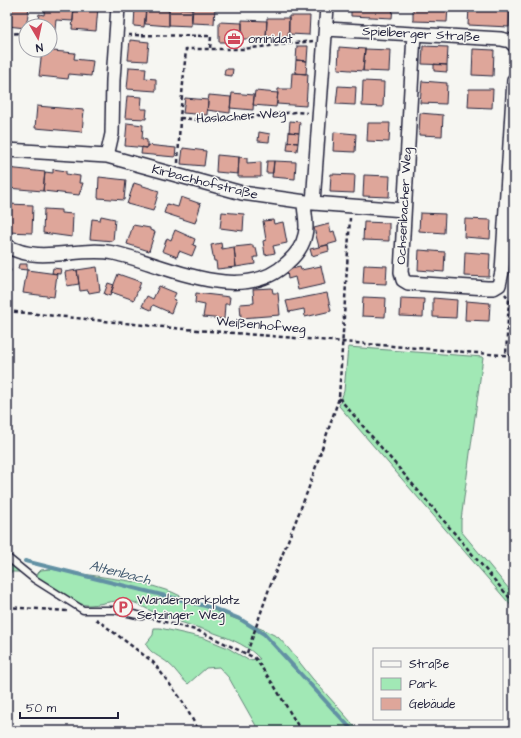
<svg xmlns="http://www.w3.org/2000/svg" width="521" height="738" font-family="'Architects Daughter',sans-serif">
  <style>
    .green { fill: #a1e8b5; stroke: #628578 }
    .lines { fill: none; stroke-linecap: round; stroke-linejoin: round }
    .stream { stroke: #6291a4; stroke-width: 4 }
    .building { fill: #dea69a; stroke: #22223b }
    .service-casing { stroke: #22223b; stroke-width: 9 }
    .minor-casing { stroke: #22223b; stroke-width: 16 }
    .path { stroke: #22223b; stroke-width: 2.5; stroke-dasharray: 4 3; stroke-linecap: butt }
    .service { stroke: #f6f6f2; stroke-width: 6 }
    .minor { stroke: #f6f6f2; stroke-width: 13 }
    .labels { text-anchor: middle; dominant-baseline: central; stroke-width: 3; stroke-linejoin: round; paint-order: stroke }
    .street-label { font-size: 13px; fill: #22223b; stroke: #f6f6f2 }
    .poi-label { font-size: 13px; fill: #22223b; stroke: #f6f6f2; text-anchor: start }
    .water-label { font-size: 14px; font-style: italic; fill: #425a70; stroke: #f6f6f2 }
  </style>
  <rect width="100%" height="100%" fill="#f6f6f2"/>
  <filter id="ink" filterUnits="userSpaceOnUse"><feTurbulence type="fractalNoise" baseFrequency=".025" numOctaves="2"/><feDisplacementMap in="SourceGraphic" scale="8" xChannelSelector="R" yChannelSelector="G"/><feConvolveMatrix kernelMatrix="1 2 1 2 8 2 1 2 1" color-interpolation-filters="sRGB"/></filter>
  <g filter="url(#ink)">
    <path class="green" d="M348,347L483,357L461,520V531L514,595V609L339,406L344,391Z
      M7,556L13,557L31,572H7Z
      M50,569L143,583L172,592L195,603L264,630L278,637L289,649L312,678L359,731H259L229,678L219,667L206,668L188,684C180,678 176,669 168,663C161,657 149,653 146,644L153,635L154,628H160L204,638L228,648L248,660L260,659C241,636 190,627 163,616C153,613 143,606 133,602C118,598 105,604 90,605C74,606 48,589 37,577L38,573L41,570Z"/>
    <g class="lines">
      <path class="stream" d="M25,561L186,601L213,608L240,619L264,634L353,731"/>
    </g>
    <path class="building" d="M7,7H29L26,28L7,26Z
      M45,7H74L73,21L56,20L54,38L50,37V26H37L39,14L44,15Z
      M74,7H98L96,31L72,29Z
      M135,7H146L144,27L134,26Z
      M193,7H215L214,24L192,23Z
      M351,7H393L392,18L351,16Z
      M413,7H448L447,22L413,21Z
      M469,7H510L509,27L468,25Z
      M169,8L192,9L191,26L169,25Z
      M146,9L169,10V26L145,24Z
      M289,16H310L309,35L289,34Z
      M267,18H289L288,37H266Z
      M242,20L267,21L266,39H242Z
      M219,22L242,23V42H219Z
      M130,40L149,42L147,61L128,60Z
      M297,46H308L307,61L296,60Z
      M423,46L448,47L447,65L422,64Z
      M339,47L365,49L363,71L338,69Z
      M365,49L390,50L389,72L363,71Z
      M473,49L494,50L493,76L472,75Z
      M42,50L75,53L74,59L93,61L91,76L69,74L68,79L39,76Z
      M296,60L307,61L306,74L295,73Z
      M434,64L447,65V72L434,71Z
      M129,67L146,68L145,78L156,79V91L127,89Z
      M225,69H233L232,76L224,75Z
      M292,73L308,74L306,106L277,104L278,89H291Z
      M363,81L384,82L383,107L362,106Z
      M422,81L447,83L446,104L420,103Z
      M338,86L356,87L355,105L336,104Z
      M469,89H493L492,108L468,107Z
      M255,91L278,93L276,107L253,105Z
      M232,93L254,95L253,110L230,108Z
      M209,95L231,97L230,113L207,110Z
      M127,96L142,97L141,109H147L146,119L125,118Z
      M185,98L208,100L207,115L183,113Z
      M37,106L84,110L82,132L35,128Z
      M420,113L443,115L442,136L419,135Z
      M290,121L300,122L299,133L289,132Z
      M127,123L143,125L142,139L147,140V148L125,146Z
      M368,123H390L389,142L367,141Z
      M259,132L270,134L269,142L258,141Z
      M289,132L299,133L298,143L288,142Z
      M334,132L356,134L355,152L333,151Z
      M288,142L298,143L297,151L287,150Z
      M147,145L176,148L175,157L141,154L142,147L147,148Z
      M183,148L206,151L204,166L181,164Z
      M217,155L239,157L238,174L216,172Z
      M239,157L247,158V163L261,162V177H238Z
      M267,161H274L273,173H266Z
      M274,161L296,162L295,179L272,177Z
      M7,168L45,172L43,191L7,188Z
      M53,169L66,171V174L80,176L79,183H83L79,195L43,191L45,172L53,173Z
      M331,174L355,175L354,193L330,192Z
      M364,175L390,176L389,197L363,196Z
      M99,177L126,180L124,200L98,198Z
      M134,183L159,191L153,211L127,204Z
      M181,197L201,204L195,223L164,213L167,204L178,207Z
      M8,204L33,205L32,233L7,232Z
      M44,209L61,210V213L73,214L72,237L43,233Z
      M222,212L244,214L243,231L220,228Z
      M420,213L445,214L444,233L419,231Z
      M101,216L115,219L113,241L90,239L92,219L100,220Z
      M465,219L491,220L490,239L464,237Z
      M273,220L274,224L283,222L287,243L273,246L275,253L265,255L263,241L266,240L263,221Z
      M364,222L389,223V241L363,240Z
      M329,224L331,232L334,231L337,242L319,247L314,228Z
      M133,225L150,228V230L155,232L149,251L127,244Z
      M175,230L195,239L193,245L196,246L192,256L179,251L177,257L162,251L167,238L171,240Z
      M221,243L222,249L234,247L236,267L217,269L216,261H214L211,245Z
      M253,245V248H256L258,257H254L255,264L236,267L234,247Z
      M328,245L329,251L312,256L310,249Z
      M419,250L445,252L444,272L418,270Z
      M465,252L490,254L489,277L464,276Z
      M19,264H27V270L18,269Z
      M364,265L387,266L386,284L363,283Z
      M321,266L325,284L298,290L295,277L288,279L287,270L300,267L301,270Z
      M97,267L100,291L89,293L88,290L80,291L77,270Z
      M7,268L11,270L7,277Z
      M53,268L61,269L60,274L52,273Z
      M27,270L57,274L54,297L23,293Z
      M77,270L79,284L67,286L65,272Z
      M118,274L141,282L134,300L111,292Z
      M108,283L114,285L110,296L104,294Z
      M159,286L176,293L173,299L176,300L171,313L153,305L151,310L142,306L147,296L153,299Z
      M272,288L273,293H278L280,315L241,318L240,304L254,303L253,289Z
      M196,293L230,297L229,304H225L224,319L203,317L205,305L195,303Z
      M327,293L331,311L305,317L304,309L289,312L286,301Z
      M363,297L386,298L385,317L362,316Z
      M401,298L424,299L423,317L400,316Z
      M433,298L457,300L456,318L433,317Z
      M466,301L490,303L489,321L465,320Z"/>
    <g class="lines">
      <g class="service-casing">
        <path id="service" d="M7,557L34,579L83,610H115L142,616"/>
      </g>
      <g class="minor-casing">
        <path id="minor" d="M326,29L501,39L510,41L514,45
          M414,34L401,272L403,280L408,283L487,288H494L499,285L502,272L514,80
          M7,150L107,156L242,193L313,203L404,210
          M107,156L112,134L113,80L118,7
          M313,203L327,7
          M7,246C40,265 78,246 114,253C165,264 241,307 287,263C296,255 303,246 305,235C308,225 304,213 304,202"/>
      </g>
      <path class="path" d="M7,34L21,33
        M128,35L211,36L210,49
        M180,118L217,121L296,112L307,113
        M178,163L180,118L186,49H243L313,41
        M505,294L509,299L506,355
        M7,311L173,328L514,356
        M339,398L514,603
        M7,607L68,611
        M150,618L199,631L255,658L275,687L301,731
        M96,619L153,662L181,699L199,731
        M247,653L270,586L308,490L339,398L350,218"/>
      <use href="#service" class="service"/>
      <use href="#minor" class="minor"/>
    </g>
  </g>
  <defs>
    <g id="office-ring" transform="scale(1)"><circle r="9.5" fill="#f6f6f2" stroke="#d1495b" stroke-width="1.5"/><path d="M-6-3h4V-5.5h4V-3h4V5H-6ZM-1-4.5V-3h2v-1.5ZM-6 0V1H6V0Z" fill="#d1495b"/></g>
    <g id="parking-ring" transform="scale(1)"><circle r="9.5" fill="#f6f6f2" stroke="#d1495b" stroke-width="1.5"/><path d="M-3.5-5.5H1a3.5 3.5 0 0 1 0 7H-1V5.5H-3.5ZM-1-3.4V-.6H.8a1.4 1.4 0 0 0 0-2.8Z" fill="#d1495b"/></g>
  </defs>
  <g fill-rule="evenodd">
    <use href="#office-ring" x="234" y="39"/>
    <use href="#parking-ring" x="123" y="607"/>
  </g>
  <g class="labels">
    <g class="street-label">
      <text transform="translate(421 34) rotate(3)">Spielberger Straße</text>
      <text transform="translate(241 116) rotate(-4)">Haslacher Weg</text>
      <text transform="translate(205 182) rotate(14)">Kirbachhofstraße</text>
      <text transform="translate(404 206) rotate(-87)">Ochsenbacher Weg</text>
      <text transform="translate(261 325) rotate(5)">Weißenhofweg</text>
    </g>
    <g class="poi-label">
      <text x="248" y="39">omnidat</text>
      <text x="137" y="600">Wanderparkplatz<tspan x="137" dy="15">Setzinger Weg</tspan></text>
    </g>
    <g class="water-label">
      <text transform="translate(120 573) rotate(14)">Altenbach</text>
    </g>
  </g>
  <rect width="521" height="738" fill="none" stroke="#f6f6f2" stroke-width="24"/>
  <rect x="12" y="12" width="497" height="714" fill="none" stroke="#22223b" stroke-width="1.5" filter="url(#ink)"/>
  <rect x="373" y="648" width="130" height="72" fill="#f6f6f2" stroke="#a1a1a9"/>
  <rect x="381" y="661" width="20" height="6" fill="#f6f6f2" stroke="#a1a1a9"/>
  <text x="409" y="668" font-size="12" fill="#22223b">Straße</text>
  <rect x="381" y="678" width="20" height="12" fill="#a1e8b5" stroke="#a1a1a9"/>
  <text x="409" y="688" font-size="12" fill="#22223b">Park</text>
  <rect x="381" y="698" width="20" height="12" fill="#dea69a" stroke="#a1a1a9"/>
  <text x="409" y="708" font-size="12" fill="#22223b">Gebäude</text>
  <g transform="translate(38 38) rotate(171)"><circle r="19" fill="#f6f6f2" stroke="#a1a1a9"/>
  <path d="M0-3L7 15L0 10L-7 15Z" fill="#d1495b"/>
  <text y="-6" font-size="11" font-weight="bold" text-anchor="middle" fill="#22223b">N</text>
  </g>
  <path d="M20 712v6h98v-6" fill="none" stroke="#22223b" stroke-width="2"/>
  <text x="26" y="712" font-size="12" fill="#22223b" stroke="#f6f6f2" stroke-width="3" paint-order="stroke">50 m</text>
</svg>
